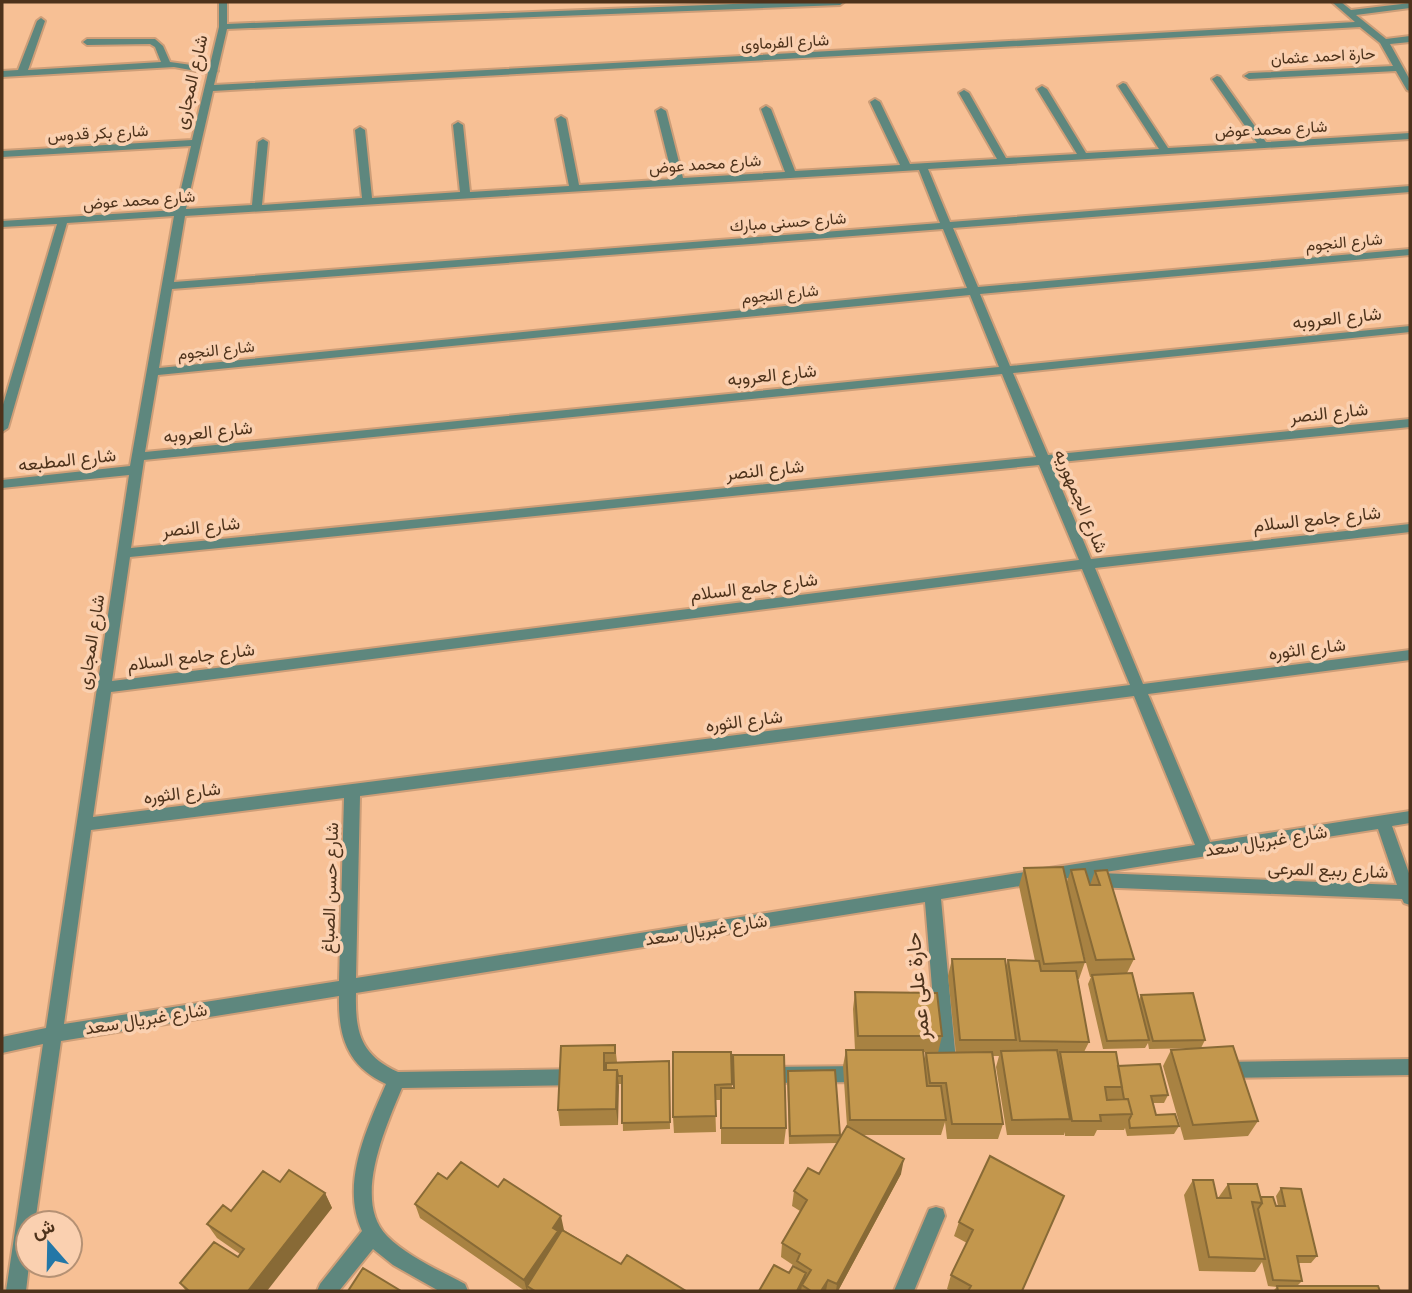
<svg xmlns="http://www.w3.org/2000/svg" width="1412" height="1293" font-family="Figtree,Vazirmatn,sans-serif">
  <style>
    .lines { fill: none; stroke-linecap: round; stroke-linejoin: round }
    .service-casing { stroke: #ce9e78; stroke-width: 4 }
    .minor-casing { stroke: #ce9e78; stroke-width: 4 }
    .service { fill: #5e877e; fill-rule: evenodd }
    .minor { fill: #5e877e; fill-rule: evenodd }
    .wall { fill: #a88242 }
    .shaded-wall { fill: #886a36 }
    .building { fill: #c3974d; stroke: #886a36; stroke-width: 2 }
    .labels { text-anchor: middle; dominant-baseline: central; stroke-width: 7; stroke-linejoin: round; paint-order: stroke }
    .far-street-label { font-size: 16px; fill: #4d321b; stroke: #fad0b0 }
    .street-label { font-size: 18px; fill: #4d321b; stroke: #fad0b0 }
    .near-street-label { font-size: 21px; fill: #4d321b; stroke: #fad0b0 }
  </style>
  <rect width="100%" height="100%" fill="#f7c095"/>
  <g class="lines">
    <g class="service-casing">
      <path id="service" d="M41,18L45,21L28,70L161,62L155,47L150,44L87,45L83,42L87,39H155L163,46L170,62L213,68L218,71L213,74L174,67L2,77V71L18,70L37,21Z"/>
    </g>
    <g class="minor-casing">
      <path id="minor" d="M219,2H227V24L783,2H844L840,5L227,29L214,85L1355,22L1332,2H1341L1351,10L1410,3V8L1356,15L1386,39L1410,36V42L1390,44L1410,80V91L1407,90L1396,71L1249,79L1244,76L1249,73L1393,66L1380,43L1360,27L213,91L186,209L252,205L258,142L263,139L268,142L262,205L362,198L355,130L360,127L365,130L372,198L460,192L453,125L458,122L463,125L470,192L569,186L556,119L561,116L566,119L579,185L673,179L656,111L661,108L666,111L683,178L785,172L761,109L766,106L771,109L795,171L900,165L870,102L875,99L880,102L910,164L997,159L959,93L964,90L969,93L1006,158L1077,154L1037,89L1042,86L1047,89L1086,153L1159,149L1118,86L1123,83L1126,84L1168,148L1257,143L1212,79L1217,76L1220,77L1266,142L1410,133V139L928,169L950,222L1410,186V192L953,228L978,287L1410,249V255L980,294L1010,366L1410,326V332L1013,373L1048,455L1410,419V427L1051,463L1091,559L1410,524V532L1095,568L1143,684L1410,650V660L1148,694L1210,842L1410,811V823L1392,826L1410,876V905L1404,903L1402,899L1093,887L1087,885L1085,880L1087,875L941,899L957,1072L954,1078L948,1080L942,1078L939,1072L925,902L356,993C355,1031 360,1055 398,1072L579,1069L585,1071L588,1077L585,1083L579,1085L402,1088C386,1126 352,1201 387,1236C408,1257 439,1270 465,1284L468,1291H439L393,1265L373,1249L339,1291H317L320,1284L362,1231C340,1184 367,1128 386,1084C347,1066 338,1036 339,996L61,1041L35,1223H28L29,1265L26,1291H6L43,1044L2,1053V1037L46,1028L129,475L2,488V480L130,466L174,216L67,223L8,428L2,432V408L57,224L2,227V221L176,210L191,146L2,157V151L192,140L219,27ZM919,170L940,223L174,282L185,216ZM943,229L967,288L159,368L172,289ZM970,295L999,367L145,452L158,375ZM1002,374L1036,457L131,548L144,460ZM1039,465L1079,560L112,681L130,557ZM1082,569L1130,685L93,817L111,692ZM1134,696L1195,845L356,978L360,796ZM344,798L339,981L64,1024L91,830ZM1378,829L1397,885L1099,873Z
        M1410,1059V1075L1222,1078L1216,1076L1213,1070L1216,1064L1222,1062Z
        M863,1066L869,1068L872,1074L869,1080L863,1082L767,1083L761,1081L758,1075L761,1069L767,1067Z
        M936,1207L943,1209L945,1216L914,1291H894L929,1209Z"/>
    </g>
    <use href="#service" class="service"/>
    <use href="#minor" class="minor"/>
  </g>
  <path class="wall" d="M1024,868L1066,884L1071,870L1090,885L1095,871L1134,959L1127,973L1139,1000L1141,995L1205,1040L1201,1048L1258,1121L1248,1136L1184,1140L1163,1066L1171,1050L1197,1048L1149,1049L1148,1043L1145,1048L1103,1049L1088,984L1091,977H1090L1081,945L1085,962L1079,979H1078L1089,1042L1084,1052L1118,1066L1168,1095L1164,1103H1153L1156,1115L1179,1126L1174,1134L1127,1136L1125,1128L1124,1130H1097L1094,1136H1065V1132L1064,1135H1007L996,1067L999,1056H993L1003,1124L998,1139H947L945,1122L941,1135H863L901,1174L838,1291H759L796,1267L781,1257L782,1243L800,1211L792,1206L794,1191L819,1174L837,1143L789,1144L787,1079L788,1071L840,1135V1138L847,1126L843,1066L846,1050H855L853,1009L855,992L942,1036L938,1053L924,1052V1061L926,1053H956L948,976L952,959L1006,966L1008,960L1035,961L1019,886Z
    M615,1045L617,1062L669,1061L670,1129L623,1131L622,1084H618V1125L560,1126L558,1110L561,1046Z
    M731,1052L732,1088H733V1055L786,1128L784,1144H721V1100H715L716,1132L674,1133L673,1117Z
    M990,1156L1022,1291H951L947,1289L951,1275L967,1243L954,1236L959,1222Z
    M447,1179L564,1230L621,1264L686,1291H525L420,1218L415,1204Z
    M1193,1180L1217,1198H1218L1228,1184L1261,1197L1276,1206H1278L1276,1196L1281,1188L1317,1256L1311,1263H1298L1302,1281L1297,1286L1380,1291H1273L1277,1287L1268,1286L1262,1262L1255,1272L1199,1271L1184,1195Z
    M280,1182L325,1193L332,1208L186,1291L180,1283L238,1257L240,1254L217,1238L207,1224Z"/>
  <path class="shaded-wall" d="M617,1070L619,1086L618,1125L616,1109Z
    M904,1159L901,1174L838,1291H836L837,1284Z
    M325,1193L332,1208L267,1291H248Z
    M561,1216L564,1230L527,1286L528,1291H527L524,1280L553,1228Z
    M806,1273L804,1286L802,1285L801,1291H797Z
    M828,1280L826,1291H821Z"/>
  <path class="building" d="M1063,867L1085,962L1044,964L1024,868Z
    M1085,869L1090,885H1100L1095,871L1107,870L1134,959L1096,960L1071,870Z
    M952,959H1005L1016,1040H960Z
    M1008,960L1039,961L1041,971H1076L1089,1042L1020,1041Z
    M1132,973L1149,1040L1107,1041L1092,975Z
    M855,992L937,993L942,1036H858Z
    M1193,993L1205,1040L1153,1041L1141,995Z
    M615,1045V1053H604V1070H617L616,1109L558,1110L561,1046Z
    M1233,1046L1258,1121L1193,1125L1171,1050Z
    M846,1050H923L927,1086H941L946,1120H850Z
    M1057,1050L1070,1119L1012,1120L1001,1051Z
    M673,1052H731L732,1084L715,1085L716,1116L673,1117Z
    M992,1052L1003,1124H952L946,1083H930L926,1053Z
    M1060,1052H1116L1122,1087H1105L1107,1100L1128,1099L1132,1114L1100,1115L1101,1121H1072Z
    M733,1055H784L786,1128H721V1088H734Z
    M669,1061L670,1122L622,1123V1076H618L617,1070H606V1063Z
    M1160,1064L1168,1095L1151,1096L1156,1115L1175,1114L1179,1126L1130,1128L1129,1120L1132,1114L1128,1099H1124L1118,1066Z
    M835,1070L840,1135L790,1136L788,1071Z
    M847,1126L904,1159L837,1284L828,1280L821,1291H811L802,1285L811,1270L797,1261L800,1254L782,1243L807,1200L794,1191L808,1168L819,1174Z
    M990,1156L1064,1196L1022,1291H968L971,1286L951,1275L973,1230L959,1222Z
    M461,1162L498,1187L504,1179L561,1216L553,1228L558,1231L524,1280L415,1204L438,1173L447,1179Z
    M289,1170L325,1193L248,1291H186L188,1290L180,1283L214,1242L238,1257L244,1249L207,1224L223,1205L231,1211L263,1171L280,1182Z
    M1193,1180H1213L1217,1198H1231L1228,1184H1257L1262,1203L1252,1202L1265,1259L1209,1257Z
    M1281,1188L1301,1189L1317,1256H1297L1302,1281L1273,1280L1258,1209L1262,1203L1261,1197H1273L1276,1206H1285Z
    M562,1230L621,1264L627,1255L686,1291H535L527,1286Z
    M774,1265L789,1273L793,1266L806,1273L797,1291H759Z
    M363,1268L401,1291H348Z
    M1277,1286H1378L1380,1291H1278Z"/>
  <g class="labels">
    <g class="far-street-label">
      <text transform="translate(785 42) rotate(-3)">شارع الفرماوى</text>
      <text transform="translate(1323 56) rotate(-3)">حارة احمد عثمان</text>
      <text transform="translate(1271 129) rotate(-3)">شارع محمد عوض</text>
      <text transform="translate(98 133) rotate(-3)">شارع بكر قدوس</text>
      <text transform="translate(705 164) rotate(-4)">شارع محمد عوض</text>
      <text transform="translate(139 200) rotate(-4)">شارع محمد عوض</text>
      <text transform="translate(788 222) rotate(-4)">شارع حسنى مبارك</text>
      <text transform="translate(1344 242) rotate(-5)">شارع النجوم</text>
      <text transform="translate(780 294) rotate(-6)">شارع النجوم</text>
      <text transform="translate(216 350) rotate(-6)">شارع النجوم</text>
    </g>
    <g class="street-label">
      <text transform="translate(191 82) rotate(-77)">شارع المجارى</text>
      <text transform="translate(1337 318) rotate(-6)">شارع العروبه</text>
      <text transform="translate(772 375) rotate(-6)">شارع العروبه</text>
      <text transform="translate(1329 413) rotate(-6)">شارع النصر</text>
      <text transform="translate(208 432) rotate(-6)">شارع العروبه</text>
      <text transform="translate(67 460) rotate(-6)">شارع المطبعه</text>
      <text transform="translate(765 470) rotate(-6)">شارع النصر</text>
      <text transform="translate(1081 501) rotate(67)">شارع الجمهوريه</text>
      <text transform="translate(1317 519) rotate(-6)">شارع جامع السلام</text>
      <text transform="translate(201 527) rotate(-6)">شارع النصر</text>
      <text transform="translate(754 587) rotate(-7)">شارع جامع السلام</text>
      <text transform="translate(91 642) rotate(-81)">شارع المجارى</text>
      <text transform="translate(1307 649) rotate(-7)">شارع الثوره</text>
      <text transform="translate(191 657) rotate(-7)">شارع جامع السلام</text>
      <text transform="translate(744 721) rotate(-7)">شارع الثوره</text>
      <text transform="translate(182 793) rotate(-7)">شارع الثوره</text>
      <text transform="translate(1266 841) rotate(-9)">شارع غبريال سعد</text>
      <text transform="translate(1328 870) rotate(2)">شارع ربيع المرعى</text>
      <text transform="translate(330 888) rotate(-88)">شارع حسن الصباغ</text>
      <text transform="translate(706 930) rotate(-9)">شارع غبريال سعد</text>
      <text transform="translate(146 1019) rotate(-9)">شارع غبريال سعد</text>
    </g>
    <g class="near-street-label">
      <text transform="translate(917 986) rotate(-95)">حارة على عمر</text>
    </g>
  </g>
  <rect width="1412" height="1293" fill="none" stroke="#4d321b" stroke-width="7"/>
  <g transform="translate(49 1244) rotate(340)"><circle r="33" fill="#fad0b0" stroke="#b59174" stroke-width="2"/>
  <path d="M0-5L12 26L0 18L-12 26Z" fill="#2377a7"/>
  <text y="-10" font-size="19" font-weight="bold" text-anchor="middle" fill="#4d321b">ش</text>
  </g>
</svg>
